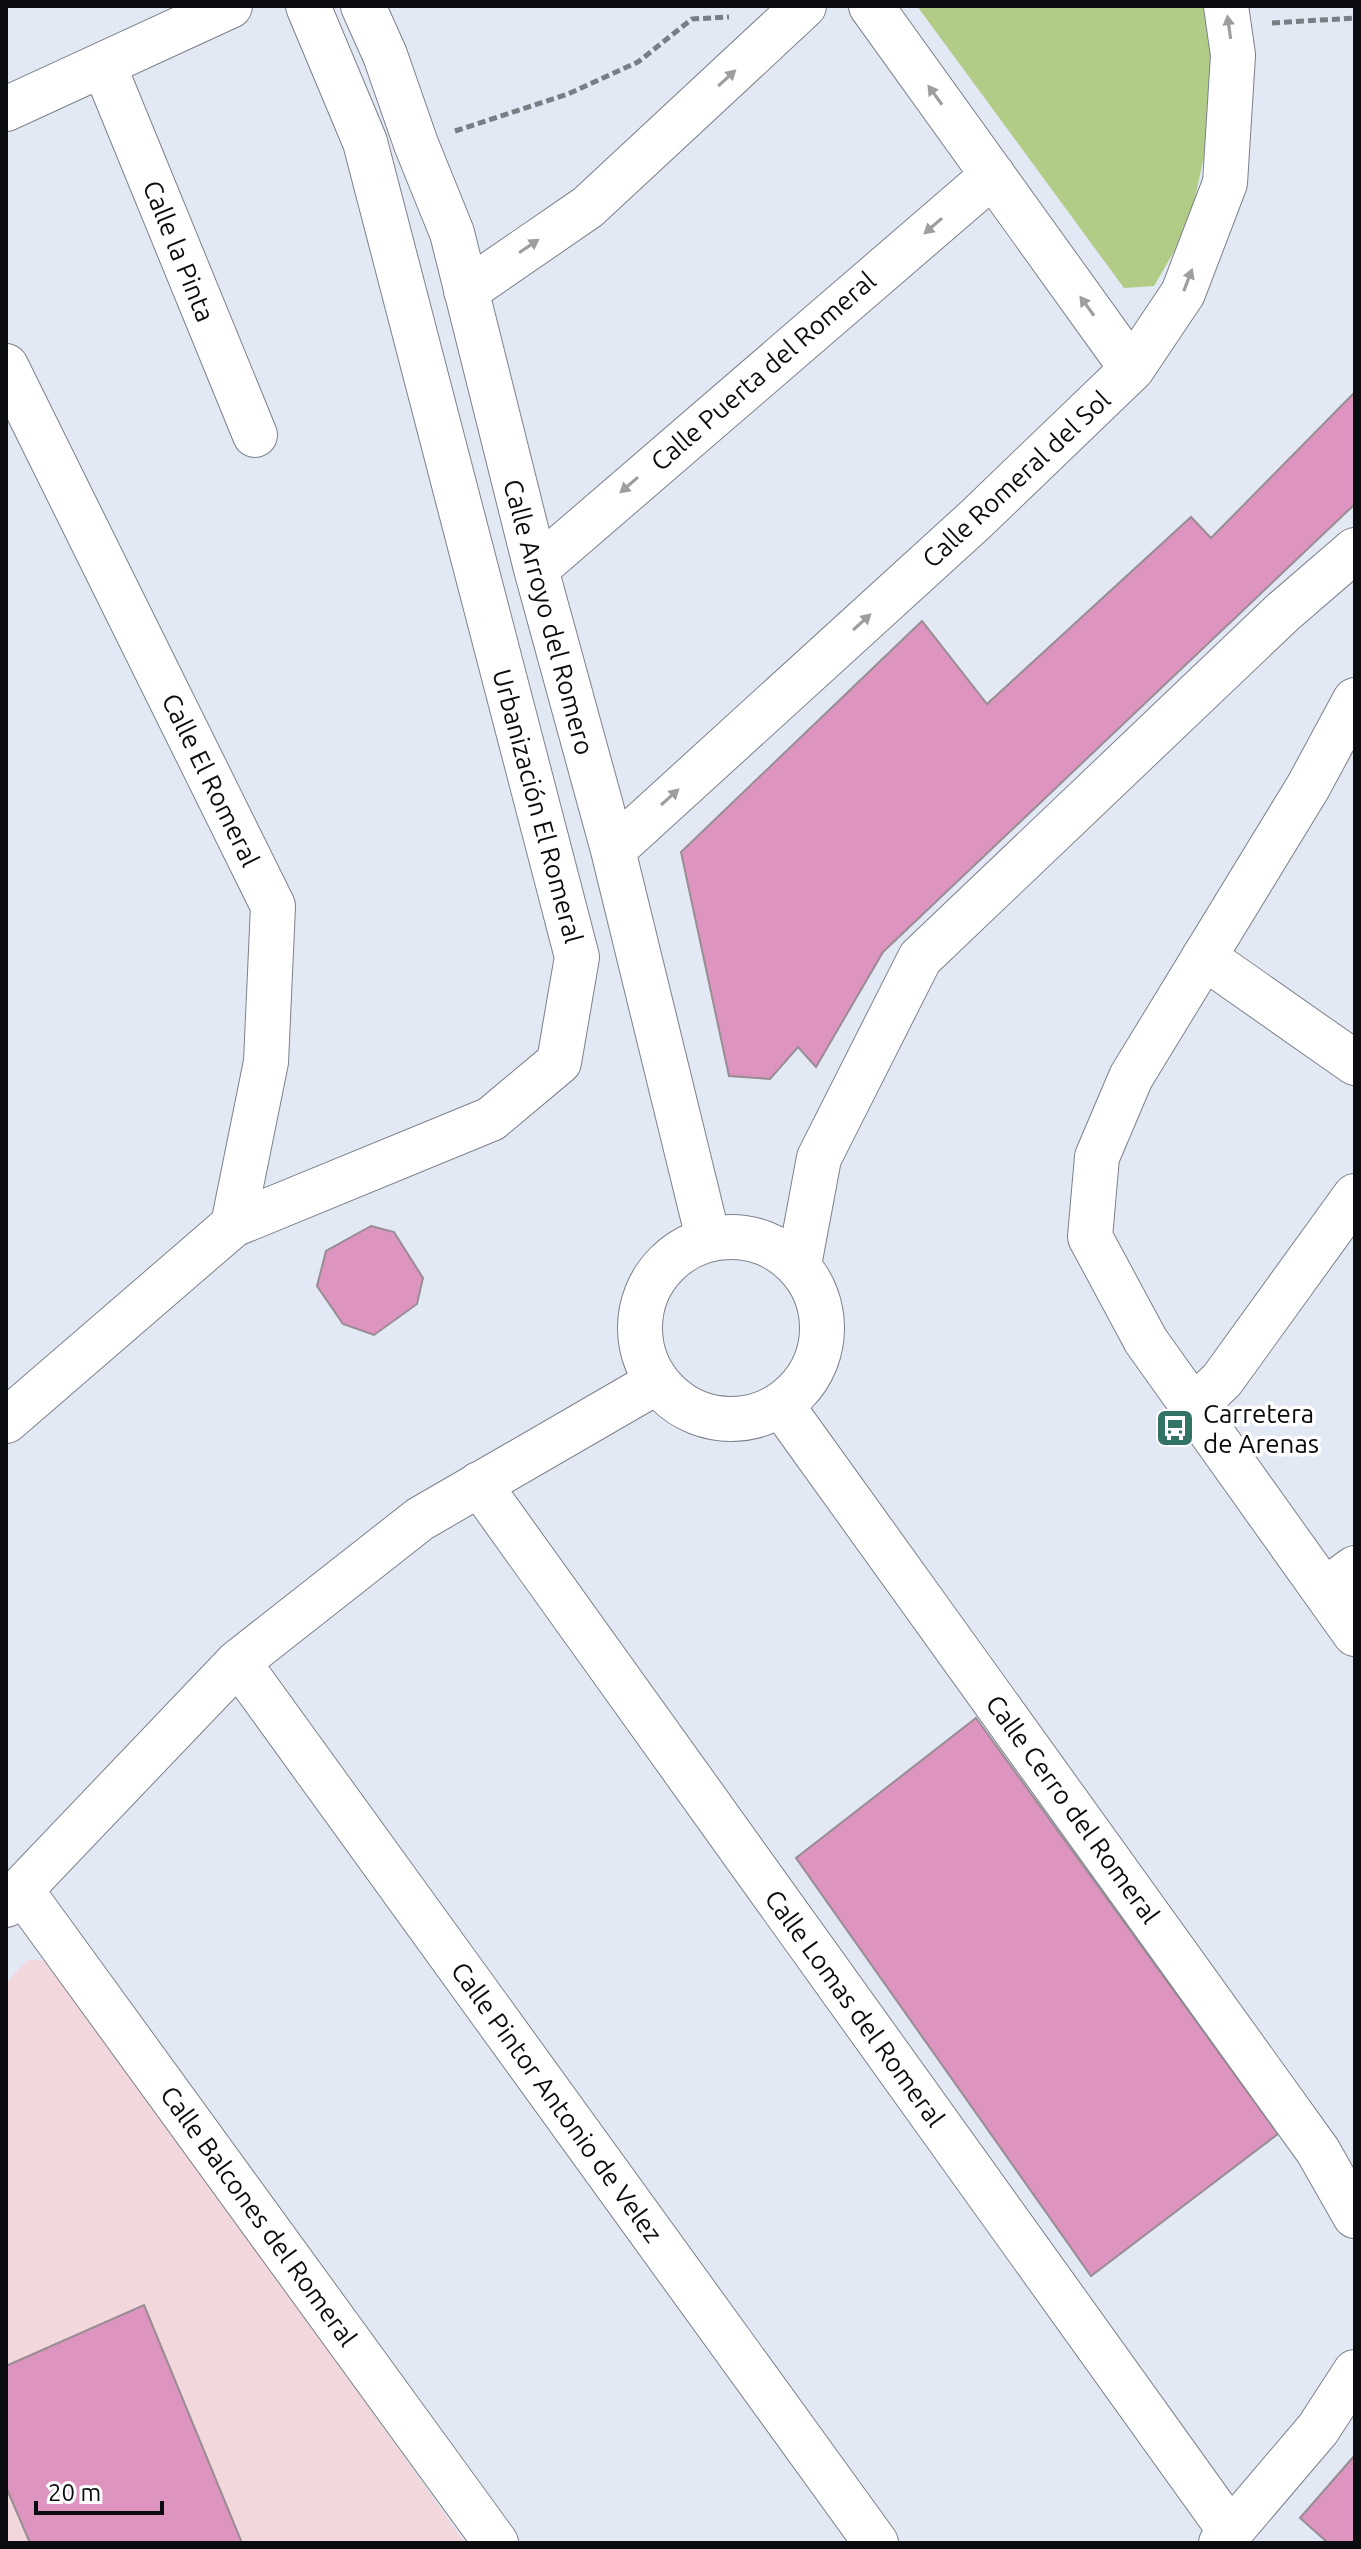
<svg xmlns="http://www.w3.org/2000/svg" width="1361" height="2549" font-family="Ubuntu,sans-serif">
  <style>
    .commercial { fill: #f2d7dc }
    .green { fill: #b0cc86 }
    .building { fill: #dd94bf; stroke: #988d93; stroke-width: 2 }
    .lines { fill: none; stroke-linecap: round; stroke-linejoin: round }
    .street-casing { stroke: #7c818b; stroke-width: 46 }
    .secondary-casing { stroke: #7c818b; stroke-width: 46 }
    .path { stroke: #797d84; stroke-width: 5; stroke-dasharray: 8 4; stroke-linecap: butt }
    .street { stroke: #fff; stroke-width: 44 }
    .secondary { stroke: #fff; stroke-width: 44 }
    .oneway { fill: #9d9e9f }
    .labels { text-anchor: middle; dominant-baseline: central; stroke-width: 7; stroke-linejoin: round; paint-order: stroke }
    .street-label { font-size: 26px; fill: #0a0c10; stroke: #fff }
    .poi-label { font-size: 26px; fill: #0a0c10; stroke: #fff; text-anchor: start }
  </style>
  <rect width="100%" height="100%" fill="#e3e9f4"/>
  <path class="commercial" d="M28,1960L52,1961L465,2543H6V1983Z"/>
  <path class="green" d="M917,6H1205L1211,33L1213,115L1189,226L1154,286L1124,288Z"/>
  <path class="building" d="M1355,392V504L883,952L816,1067L798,1047L770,1079L729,1076L681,852L922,621L987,704L1191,517L1211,538Z
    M371,1226L394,1232L423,1278L417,1304L374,1335L343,1324L317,1286L326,1251Z
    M976,1718L1278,2134L1091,2276L796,1858Z
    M144,2305L242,2543H30L6,2487V2366Z
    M1355,2455V2543H1328L1300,2518Z"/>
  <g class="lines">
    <g class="street-casing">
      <path id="street" d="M363,6L385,55L416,144L452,233L536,569L613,850L708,1238
        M871,6L1132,369
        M104,66L255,435
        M6,109L230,6
        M466,291L588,207L804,6
        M6,366L273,906L266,1062L233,1225
        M536,569L993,175
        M613,850L975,520L1132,369L1183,293L1225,183L1233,55L1226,6
        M1204,957L1355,1063
        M640 1328a91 91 0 1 1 182 0a91 91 0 1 1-182 0Z
        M799,1265L819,1158L920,958L1283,612L1355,550
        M782,1406L1318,2151L1355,2216
        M1195,1406L1222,1380L1355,1196
        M6,1421L233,1225L491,1119L559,1062L577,957L365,142L308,6
        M479,1484L1231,2532
        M1326,1589L1355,1568
        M238,1662L876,2543
        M21,1890L496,2543
        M6,1905L238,1662L420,1519L655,1383
        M1221,2543L1318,2429L1355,2372"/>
    </g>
    <g class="secondary-casing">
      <path id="secondary" d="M1355,700L1308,787L1131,1077L1097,1157L1090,1237L1146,1341L1355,1634"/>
    </g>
    <path class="path" d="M1272,23L1355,18
      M455,131L568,94L638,62L692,19L729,17"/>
    <use href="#street" class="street"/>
    <use href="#secondary" class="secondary"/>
  </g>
  <defs><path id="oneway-solid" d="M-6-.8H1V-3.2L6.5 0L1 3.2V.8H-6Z" transform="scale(2)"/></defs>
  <g class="oneway">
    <use href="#oneway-solid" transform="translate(1229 27) rotate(-98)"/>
    <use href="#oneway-solid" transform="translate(727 78) rotate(-43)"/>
    <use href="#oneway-solid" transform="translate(935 95) rotate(-126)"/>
    <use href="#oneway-solid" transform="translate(933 226) rotate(139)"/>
    <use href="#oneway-solid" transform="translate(529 246) rotate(-34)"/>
    <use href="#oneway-solid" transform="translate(1188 280) rotate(-69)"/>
    <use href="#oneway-solid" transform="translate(1087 306) rotate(-126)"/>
    <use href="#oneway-solid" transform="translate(629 485) rotate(139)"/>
    <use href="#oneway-solid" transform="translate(862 622) rotate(-42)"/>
    <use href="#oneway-solid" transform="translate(670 797) rotate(-42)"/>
  </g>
  <defs>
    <g id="bus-square" transform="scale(2)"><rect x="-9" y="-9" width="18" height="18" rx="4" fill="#317466" stroke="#fff"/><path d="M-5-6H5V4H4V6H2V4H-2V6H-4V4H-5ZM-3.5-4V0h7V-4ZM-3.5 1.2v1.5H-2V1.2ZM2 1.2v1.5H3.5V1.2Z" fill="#fff"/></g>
  </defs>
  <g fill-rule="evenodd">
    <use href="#bus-square" x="1175" y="1428"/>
  </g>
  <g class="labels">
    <g class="street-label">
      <text transform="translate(179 251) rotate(68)">Calle la Pinta</text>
      <text transform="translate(763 371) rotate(-41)">Calle Puerta del Romeral</text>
      <text transform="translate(1016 479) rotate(-43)">Calle Romeral del Sol</text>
      <text transform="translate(549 617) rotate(75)">Calle Arroyo del Romero</text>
      <text transform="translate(211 780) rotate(64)">Calle El Romeral</text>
      <text transform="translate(538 806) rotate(75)">Urbanización El Romeral</text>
      <text transform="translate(1073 1809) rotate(54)">Calle Cerro del Romeral</text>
      <text transform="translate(855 2008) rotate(54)">Calle Lomas del Romeral</text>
      <text transform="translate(557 2102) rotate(54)">Calle Pintor Antonio de Velez</text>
      <text transform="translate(259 2216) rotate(54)">Calle Balcones del Romeral</text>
    </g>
    <g class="poi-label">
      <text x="1203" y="1413">Carretera<tspan x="1203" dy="30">de Arenas</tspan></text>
    </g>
  </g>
  <rect width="1361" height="2549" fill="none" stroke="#0a0c10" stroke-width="16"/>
  <path d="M36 2501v12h126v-12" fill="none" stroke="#0a0c10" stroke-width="4"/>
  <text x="48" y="2501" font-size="24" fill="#0a0c10" stroke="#ffffff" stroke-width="6" paint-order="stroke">20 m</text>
</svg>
